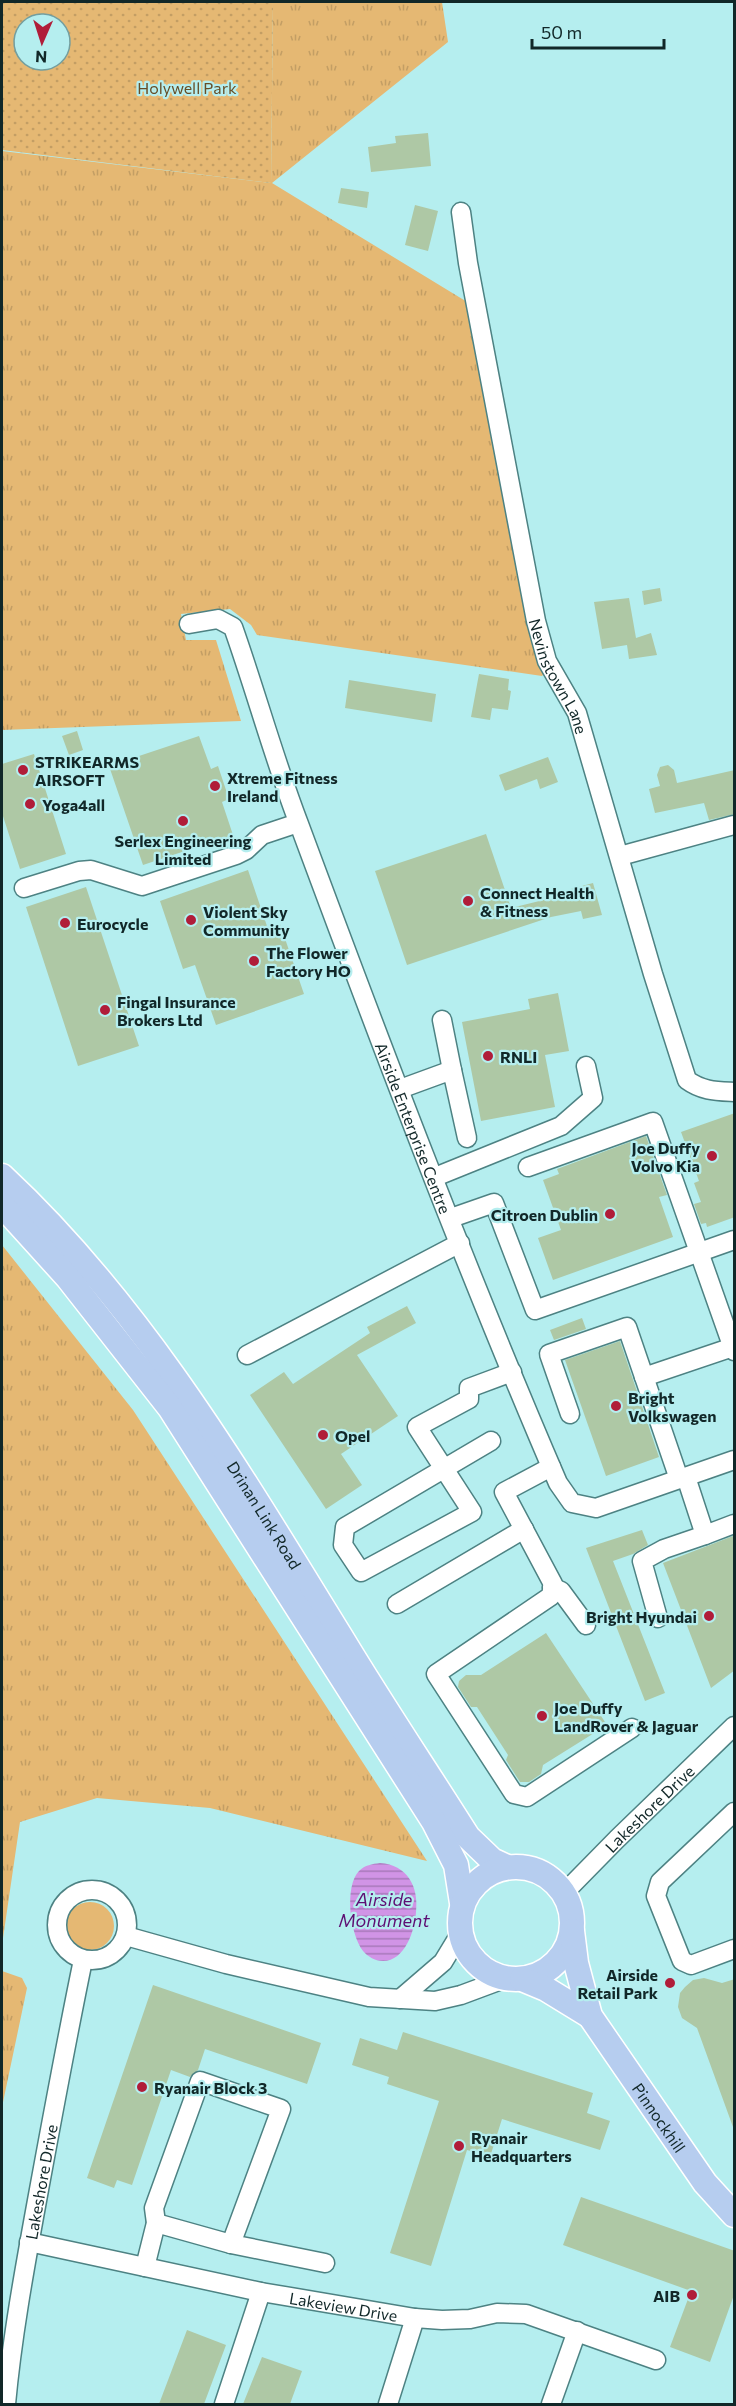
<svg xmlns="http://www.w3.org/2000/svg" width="736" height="2406" font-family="Commissioner,sans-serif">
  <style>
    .grass { fill: url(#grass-tufts) }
    .park { fill: url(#park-dots); fill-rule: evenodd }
    .garden { fill: #e5b873 }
    .water { fill: url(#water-rules) }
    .building { fill: #aec8a5 }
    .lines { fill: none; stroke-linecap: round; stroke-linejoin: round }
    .minor-casing { stroke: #4d8283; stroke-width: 21 }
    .major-casing { stroke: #fff; stroke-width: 27 }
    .minor { stroke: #fff; stroke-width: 18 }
    .major { stroke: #b6cdef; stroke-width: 24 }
    .poi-dot { fill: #b01d39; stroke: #b5eeef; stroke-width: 2 }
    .labels { text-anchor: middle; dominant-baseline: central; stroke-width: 4.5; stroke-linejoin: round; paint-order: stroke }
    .park-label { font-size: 16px; fill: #664e27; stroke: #b5eeef }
    .street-label { font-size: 16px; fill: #112728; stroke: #b5eeef }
    .poi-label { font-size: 16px; font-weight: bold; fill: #112728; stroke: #b5eeef; text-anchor: start }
    .water-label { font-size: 18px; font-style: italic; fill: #5e0f73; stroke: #b5eeef }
  </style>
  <defs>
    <pattern id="grass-tufts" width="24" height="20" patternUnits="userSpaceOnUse" patternTransform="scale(1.5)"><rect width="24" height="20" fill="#e5b873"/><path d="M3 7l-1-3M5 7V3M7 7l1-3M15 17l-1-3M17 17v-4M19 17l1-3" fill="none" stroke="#c39e64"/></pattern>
    <pattern id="park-dots" width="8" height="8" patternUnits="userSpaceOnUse" patternTransform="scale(1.5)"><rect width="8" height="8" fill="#e5b873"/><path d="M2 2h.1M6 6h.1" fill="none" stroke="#c39e64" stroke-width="1.8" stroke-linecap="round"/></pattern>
    <pattern id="water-rules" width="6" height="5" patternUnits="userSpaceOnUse" patternTransform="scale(1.5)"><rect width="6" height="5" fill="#d194e6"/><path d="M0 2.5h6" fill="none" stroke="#a879ba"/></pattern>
  </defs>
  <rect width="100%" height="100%" fill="#b5eeef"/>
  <path class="grass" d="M273,2H442L448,42L272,183L477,308L550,667L542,676L257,635L251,625L230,609L181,614L186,640H216L241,721L2,730V151L271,183Z
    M2,1245L133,1410L427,1861L210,1808L97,1798L20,1822L2,1945Z
    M2,1971L22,1978L27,1988L2,2107Z"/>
  <path class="park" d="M2,2H273L271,183L2,150ZM24,24H60V60H24Z"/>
  <path class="garden" d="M66 1926a24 24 0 1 1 48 0a24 24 0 1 1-48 0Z"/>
  <path class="water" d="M380,1863C407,1865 419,1886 416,1912C415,1930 405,1961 383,1961C375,1961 367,1956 363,1951C350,1934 344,1887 359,1871C365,1865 372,1864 380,1863Z"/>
  <path class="building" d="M428,133L431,166L371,172L368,147L396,143L395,136Z
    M341,188L369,192L367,208L338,203Z
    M415,205L438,211L428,251L405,245Z
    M660,588L662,601L644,605L642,591Z
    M629,598L636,638L651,633L657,655L629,659L627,645L602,649L594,602Z
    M479,674L509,679L508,690L511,691L508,710L492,708L490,720L471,717Z
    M349,680L436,694L432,722L345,708Z
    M77,731L83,750L69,755L62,736Z
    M199,736L211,769L218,766L229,799L222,802L233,835L143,865L109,766Z
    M34,754L66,854L20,869L2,813V764Z
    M548,757L558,782L540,789L537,779L505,791L499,775Z
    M668,765L674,770L677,783L735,770V814L709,820L704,803L655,813L649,789L660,786L657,775L660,767Z
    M486,834L511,908L572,893L571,889L593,883L602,915L583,919L581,911L551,917L407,965L375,871Z
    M248,870L268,929L280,924L304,994L216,1025L195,965L183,969L160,901Z
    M86,887L139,1046L78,1066L26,907Z
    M558,993L569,1051L545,1055L555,1107L481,1121L462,1022L530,1009L528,999Z
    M735,1113V1217L707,1227L706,1223L701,1224L694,1204L701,1202L694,1183L699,1181L681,1132Z
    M646,1136L667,1195L659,1197L673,1237L553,1280L538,1238L561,1230L543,1180L559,1174L557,1169Z
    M407,1306L416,1323L357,1355L398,1416L341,1454L362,1485L326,1509L250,1395L284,1372L293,1384L370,1333L367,1327Z
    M582,1318L586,1329L554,1340L550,1330Z
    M620,1341L659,1457L606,1476L565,1360Z
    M642,1530L648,1545L633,1554L613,1561L665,1693L645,1701L586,1548Z
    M733,1536L735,1670L711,1688L663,1563Z
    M546,1633L607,1725L543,1765L541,1774L529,1782H520L506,1760L508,1755L477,1707H471L458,1687L459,1681L466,1675H481Z
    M704,1978L722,1983L735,1979V2127H733L697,2028L682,2018L678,2007L680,1993L685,1987L693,1980Z
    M153,1985L321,2043L307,2084L205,2049L198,2070L190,2077L171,2070L132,2185L117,2180L114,2188L87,2178Z
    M403,2032L593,2093L587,2113L610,2121L600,2150L502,2119L490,2157L467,2150L431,2266L390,2253L439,2101L387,2084L389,2077L352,2065L360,2038L397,2050Z
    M581,2197L735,2251V2292L710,2362L670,2347L691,2291L563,2245Z
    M187,2330L226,2345L204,2404H159Z
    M262,2357L302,2371L290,2404H243Z"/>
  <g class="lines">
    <g class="minor-casing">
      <g id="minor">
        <path id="s1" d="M461,212L468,263L536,621L547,661L577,713L653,974L687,1080C702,1091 716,1091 734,1092"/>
        <path id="s2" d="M189,624L218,619L233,627C256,692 274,759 299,824C381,1045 465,1267 558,1483L572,1503L596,1508L734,1460"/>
        <path d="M620,856L734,825"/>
        <path d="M24,888L79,871L91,870L142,886L236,855L246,850L262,835L298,823"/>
        <path d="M442,1020L452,1070"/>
        <path d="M400,1089L452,1070L467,1138"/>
        <path d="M528,1167L653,1122L734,1351"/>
        <path d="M435,1177L561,1126L593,1098L586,1066"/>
        <path d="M451,1218L494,1203L535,1310L734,1240"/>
        <path d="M247,1355L460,1243"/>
        <path d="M644,1377L733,1347"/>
        <path d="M570,1414L549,1354L627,1327L679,1479"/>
        <path d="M491,1441L345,1527L343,1545L361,1572L472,1512L417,1427L469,1399V1388L512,1372"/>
        <path d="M551,1467L504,1492L553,1584L551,1596L436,1674L514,1794L527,1797L632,1728"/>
        <path d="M686,1477L705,1535L734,1524"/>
        <path d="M552,1587L561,1591L586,1625"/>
        <path d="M397,1604L524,1529"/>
        <path d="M658,1618L642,1561L664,1549L705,1535"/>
        <path d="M734,1812L660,1882L656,1896L682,1961L691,1965L734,1949"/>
        <circle cx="92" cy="1925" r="35"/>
        <path id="s3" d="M564,1893L617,1839L734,1726"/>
        <path d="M126,1936L226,1964L369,1997L435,2001L461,1995L504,1979"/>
        <path d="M400,1999L443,1962L460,1934"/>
        <path d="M156,2223L231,2244L325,2263"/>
        <path id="s4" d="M29,2242L261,2292L415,2318L442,2320L470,2319L497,2313L526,2314L656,2360"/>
        <path d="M145,2267L156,2223L154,2208L200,2081L281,2109L231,2244"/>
        <path id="s5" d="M6,2404C12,2338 24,2272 36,2206C51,2124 66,2042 83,1960"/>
        <path d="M224,2404L261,2292"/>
        <path d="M388,2404L415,2318"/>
        <path d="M551,2404L577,2331"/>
      </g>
    </g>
    <g class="major-casing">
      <g id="major">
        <path id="s6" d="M2,1176C144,1308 243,1479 344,1642C384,1708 427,1772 468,1837L492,1860L507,1867"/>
        <path d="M2,1205L68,1278L170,1408L434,1822L456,1865L462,1903"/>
        <circle cx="516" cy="1923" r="56"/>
        <path id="s7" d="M572,1931L576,1963L590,2016L705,2183L734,2215"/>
        <path d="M522,1979L546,1989L590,2016"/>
      </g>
    </g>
    <use href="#minor" class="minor"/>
    <use href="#major" class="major"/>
  </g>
  <g class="poi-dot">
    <circle cx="23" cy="770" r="6"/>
    <circle cx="215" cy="786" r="6"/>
    <circle cx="30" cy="804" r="6"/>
    <circle cx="183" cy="821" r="6"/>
    <circle cx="468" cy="901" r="6"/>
    <circle cx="191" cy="920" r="6"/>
    <circle cx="65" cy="923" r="6"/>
    <circle cx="254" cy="961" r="6"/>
    <circle cx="105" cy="1010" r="6"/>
    <circle cx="488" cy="1056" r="6"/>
    <circle cx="712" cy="1156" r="6"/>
    <circle cx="610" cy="1214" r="6"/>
    <circle cx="616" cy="1406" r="6"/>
    <circle cx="323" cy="1435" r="6"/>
    <circle cx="709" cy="1616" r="6"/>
    <circle cx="542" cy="1716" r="6"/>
    <circle cx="670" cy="1983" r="6"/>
    <circle cx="142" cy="2087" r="6"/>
    <circle cx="459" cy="2146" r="6"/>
    <circle cx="692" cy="2295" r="6"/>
  </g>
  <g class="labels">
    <g class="park-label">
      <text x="187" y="87">Holywell Park</text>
    </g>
    <g class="street-label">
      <text stroke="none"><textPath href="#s1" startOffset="476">Nevinstown Lane</textPath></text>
      <text stroke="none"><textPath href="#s2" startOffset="579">Airside Enterprise Centre</textPath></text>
      <text stroke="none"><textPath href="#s6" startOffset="430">Drinan Link Road</textPath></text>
      <text stroke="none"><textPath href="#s3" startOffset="120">Lakeshore Drive</textPath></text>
      <text stroke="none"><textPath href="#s7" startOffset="210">Pinnockhill</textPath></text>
      <text stroke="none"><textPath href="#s5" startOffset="225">Lakeshore Drive</textPath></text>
      <text stroke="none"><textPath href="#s4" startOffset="321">Lakeview Drive</textPath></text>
    </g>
    <g class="poi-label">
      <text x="35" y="761">STRIKEARMS<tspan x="35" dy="18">AIRSOFT</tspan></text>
      <text x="227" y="777">Xtreme Fitness<tspan x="227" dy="18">Ireland</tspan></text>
      <text x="42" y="804">Yoga4all</text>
      <text x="183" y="840" text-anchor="middle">Serlex Engineering<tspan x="183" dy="18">Limited</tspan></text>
      <text x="480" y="892">Connect Health<tspan x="480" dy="18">&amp; Fitness</tspan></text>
      <text x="203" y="911">Violent Sky<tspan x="203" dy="18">Community</tspan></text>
      <text x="77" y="923">Eurocycle</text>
      <text x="266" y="952">The Flower<tspan x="266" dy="18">Factory HO</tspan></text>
      <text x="117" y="1001">Fingal Insurance<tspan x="117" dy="18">Brokers Ltd</tspan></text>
      <text x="500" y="1056">RNLI</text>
      <text x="700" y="1147" text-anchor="end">Joe Duffy<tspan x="700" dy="18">Volvo Kia</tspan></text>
      <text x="598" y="1214" text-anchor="end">Citroen Dublin</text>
      <text x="628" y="1397">Bright<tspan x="628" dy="18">Volkswagen</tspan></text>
      <text x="335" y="1435">Opel</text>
      <text x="697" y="1616" text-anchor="end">Bright Hyundai</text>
      <text x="554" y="1707">Joe Duffy<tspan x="554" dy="18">LandRover &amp; Jaguar</tspan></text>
      <text x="658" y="1974" text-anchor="end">Airside<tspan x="658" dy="18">Retail Park</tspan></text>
      <text x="154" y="2087">Ryanair Block 3</text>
      <text x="471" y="2137">Ryanair<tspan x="471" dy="18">Headquarters</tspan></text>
      <text x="680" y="2295" text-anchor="end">AIB</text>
    </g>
    <g class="water-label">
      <text x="384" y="1899">Airside<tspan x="384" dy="21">Monument</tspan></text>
    </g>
  </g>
  <rect width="736" height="2406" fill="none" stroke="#112728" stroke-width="6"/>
  <g transform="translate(42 42) rotate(183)"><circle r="28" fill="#b5eeef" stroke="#739e9f" stroke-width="1.5"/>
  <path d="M0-4.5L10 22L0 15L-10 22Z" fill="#b01d39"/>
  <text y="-9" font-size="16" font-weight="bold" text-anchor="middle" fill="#112728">N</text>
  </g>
  <path d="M532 39v9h132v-9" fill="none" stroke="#112728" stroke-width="3"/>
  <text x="541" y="39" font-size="18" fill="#112728" stroke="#b5eeef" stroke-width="4.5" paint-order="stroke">50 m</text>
</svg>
